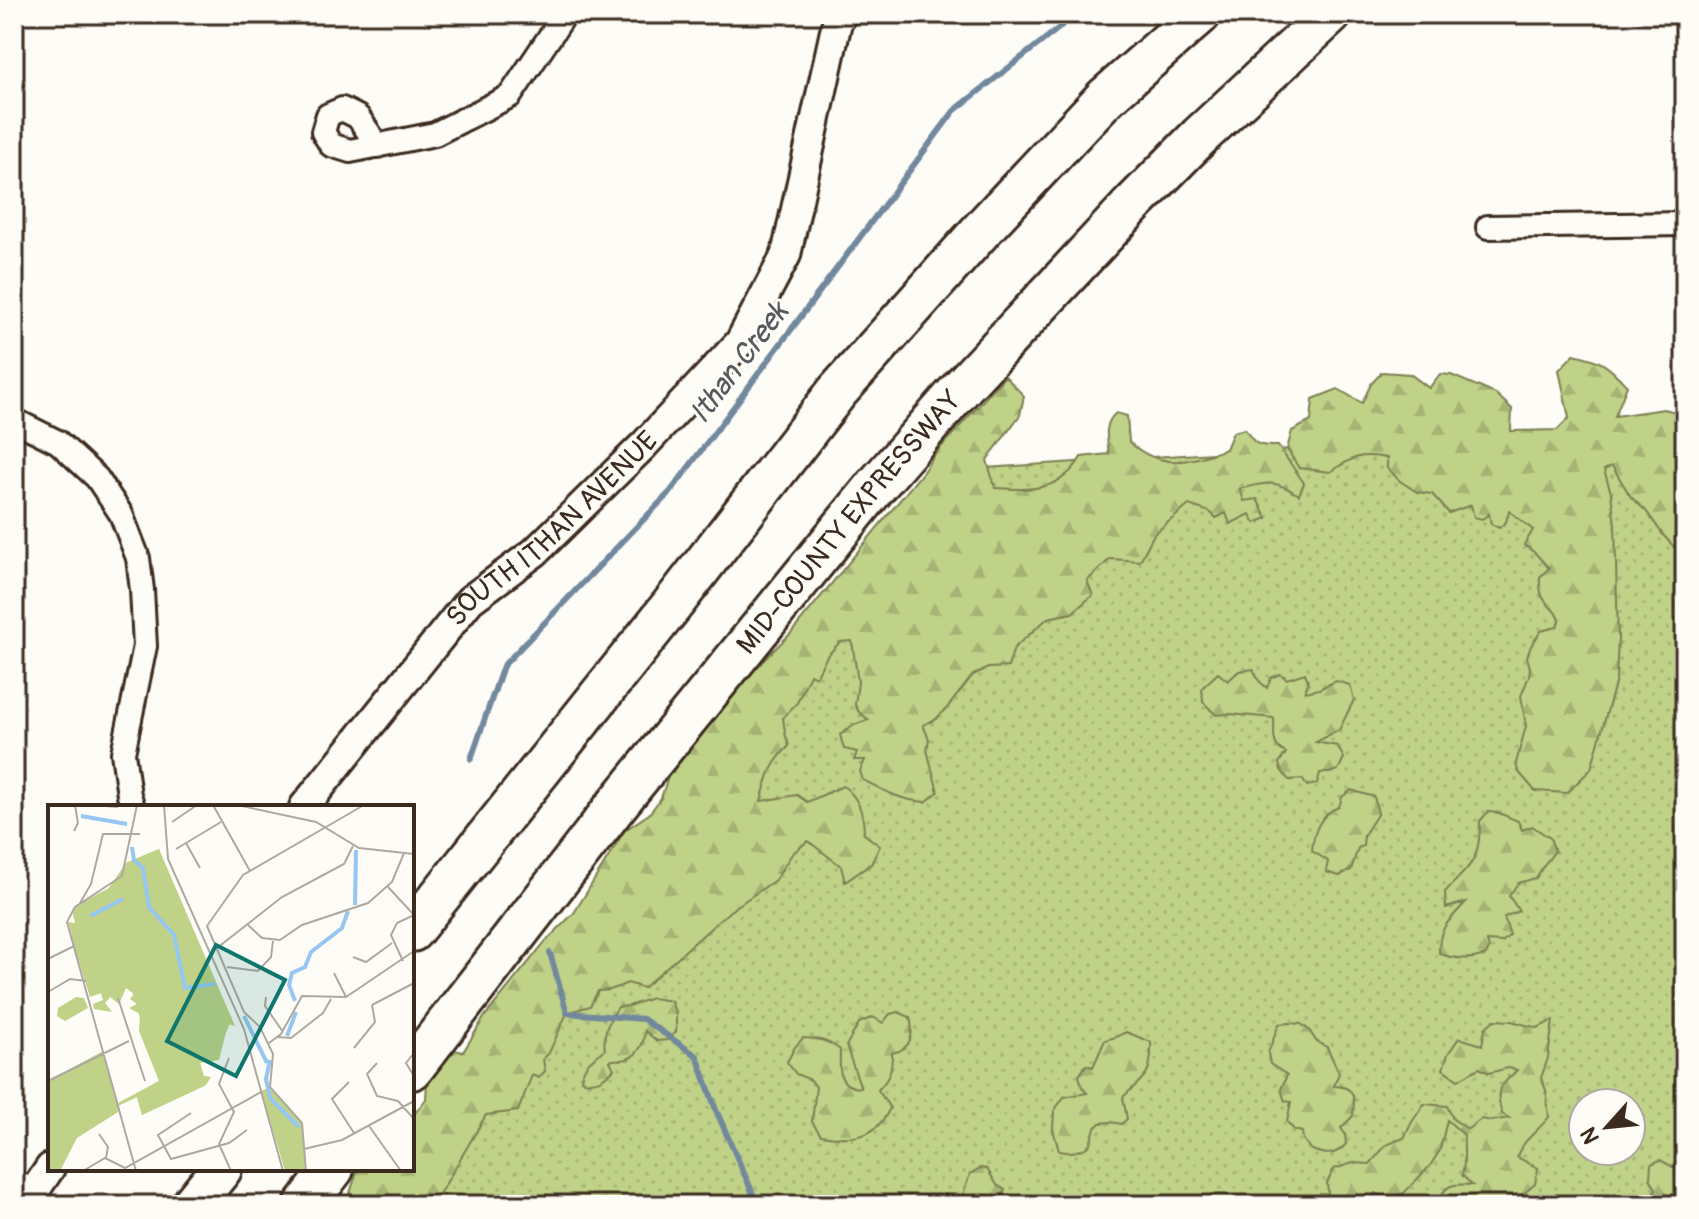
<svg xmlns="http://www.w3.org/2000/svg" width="1699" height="1219" font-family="Pangolin,sans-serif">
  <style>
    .grass { fill: url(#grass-dots); stroke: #7d7e52; stroke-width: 2; fill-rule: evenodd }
    .forest { fill: url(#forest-firs); stroke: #7d7e52; stroke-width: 2 }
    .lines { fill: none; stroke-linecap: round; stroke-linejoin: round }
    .stream { stroke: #72889d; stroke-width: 6 }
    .minor-casing { stroke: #3b2a1e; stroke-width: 28 }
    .tertiary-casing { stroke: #3b2a1e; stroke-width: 34 }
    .motorway-casing { stroke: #3b2a1e; stroke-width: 46 }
    .minor { stroke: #fdfcf7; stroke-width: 22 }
    .tertiary { stroke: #fdfcf7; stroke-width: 28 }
    .motorway { stroke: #fdfcf7; stroke-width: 40 }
    .labels { text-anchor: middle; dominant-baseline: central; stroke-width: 6; stroke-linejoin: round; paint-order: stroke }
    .street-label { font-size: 28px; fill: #3b2a1e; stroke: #fdfcf7 }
    .water-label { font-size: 30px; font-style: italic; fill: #56595e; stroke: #fdfcf7 }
    .inset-river { fill: none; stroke: #96c7f2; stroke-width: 4 }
    .inset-road { fill: none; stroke: #afa8a0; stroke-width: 2 }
    .view { fill: #0f766e; fill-opacity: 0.15; stroke: #0f766e; stroke-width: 4 }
    .inset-edge { fill: none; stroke: #3b2a1e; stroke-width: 4 }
  </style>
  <defs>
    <pattern id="grass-dots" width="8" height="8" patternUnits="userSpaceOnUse" patternTransform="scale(2)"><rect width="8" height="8" fill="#bfd287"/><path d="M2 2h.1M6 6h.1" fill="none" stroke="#a5b474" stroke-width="1.8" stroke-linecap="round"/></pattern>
    <pattern id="forest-firs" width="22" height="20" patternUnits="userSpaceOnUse" patternTransform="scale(2)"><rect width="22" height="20" fill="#bfd287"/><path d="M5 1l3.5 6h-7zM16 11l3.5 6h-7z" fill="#a5b474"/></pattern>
  </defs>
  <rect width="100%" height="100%" fill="#fdfcf7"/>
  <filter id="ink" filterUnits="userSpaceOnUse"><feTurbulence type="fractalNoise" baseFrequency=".0125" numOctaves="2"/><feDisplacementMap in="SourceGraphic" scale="16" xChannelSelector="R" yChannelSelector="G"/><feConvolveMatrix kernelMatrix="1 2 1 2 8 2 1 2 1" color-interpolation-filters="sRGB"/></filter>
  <g filter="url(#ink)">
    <path class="grass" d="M1624,435L1685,519V1205H361L412,1169L923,472L1229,452ZM1583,1103H1631V1151H1583Z"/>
    <path class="forest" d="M1574,354C1601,360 1608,365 1627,386L1615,416L1664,409L1676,412L1680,425L1685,433V559L1664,536L1646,511L1631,497L1612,466L1604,470L1611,493L1615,524L1618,639L1616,680L1591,769L1567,793L1535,791L1518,771L1516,763L1526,726L1521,696L1529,676L1530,668L1527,657L1531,646L1541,631L1557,627L1560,618C1546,600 1539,602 1540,577L1549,568L1535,553L1524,545L1533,530L1509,511L1506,522L1499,528L1491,524L1489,514L1482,519L1474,517L1471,505L1449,513L1432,494L1417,492L1400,481L1387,468V458C1359,453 1353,457 1330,472L1299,468L1287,449L1292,431L1311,421L1313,399L1338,389L1362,403L1371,384L1382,372L1410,374L1429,388L1440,374L1451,375L1496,394L1512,409L1511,431L1557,430L1569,418L1559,370Z
      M1005,376L1024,396L1020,415L987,460L995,488C1031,490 1061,492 1081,457L1109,454C1107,438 1103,424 1116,413L1127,416L1129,442C1162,471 1189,462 1226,449L1233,432L1245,429C1255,446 1259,446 1278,446L1304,483L1299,495C1273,479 1268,482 1240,489L1244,501L1257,499L1267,518L1255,523L1250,514L1230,524L1226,513L1216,518L1210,512L1189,505L1154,534L1140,561L1110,559L1087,581L1093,595L1072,613L1048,618L1014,648L1008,667L988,668L973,675L947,708L936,719L923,725L929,739L927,750L938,792L926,802C902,801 884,791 863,780L860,771L865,760H854L857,752L844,749L840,735L854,725L869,720L859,712L855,705L858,682L852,641L840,642L827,656L816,677L810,674L797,703L783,717L785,733L789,746C770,765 768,776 761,801L797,795L807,802L843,786C859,797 864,815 864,834L880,846L871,864L845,882L841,866L808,841L792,854L775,880L730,911L643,988L628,983L610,990L598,991L590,1006L567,1013L549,1053L543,1059L545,1071L539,1078L532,1075L518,1111L486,1115L445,1185L431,1205H331L349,1196L358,1169H412V1117L426,1099L427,1081L450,1049L463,1052L485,1016L545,942L574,913L625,830L649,814L661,798L670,771L688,751L705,718L791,633L923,472L934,455Z
      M1685,633V707C1672,683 1677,658 1685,633Z
      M1253,669L1259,681L1267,688L1271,678L1280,674L1287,679L1305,673L1308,681L1305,692L1319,689L1336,681L1350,685L1354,700L1339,730L1316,742L1337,746L1344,758L1338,770L1329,773H1320L1317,784L1307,786L1302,779L1289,780L1281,770L1279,763L1286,753C1270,746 1275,733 1274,718L1230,714L1216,715L1203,702L1202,688L1218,673L1228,681L1239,671Z
      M1351,790L1374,797L1378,813L1364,835L1363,846L1358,848L1351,870L1339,876L1326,872L1328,861L1312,851C1313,833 1320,813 1339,807L1342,797Z
      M1488,812L1499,813L1518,821L1522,830L1532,826L1550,838L1555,851L1544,865L1536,878L1518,883L1509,896L1519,911L1504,917L1510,935L1502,942L1487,941L1489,949L1486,955C1470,960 1454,960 1439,953C1438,927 1450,920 1466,902L1446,908L1445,892C1471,864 1480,862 1480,821Z
      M652,998L671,1001L676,1015V1032L667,1040L657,1041L645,1031C644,1044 638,1058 622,1060C618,1060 614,1059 610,1061L614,1069C604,1079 596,1085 581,1080C583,1064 592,1059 605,1050C602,1032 609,1022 618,1007L629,1006Z
      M898,1012L910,1017C914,1033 912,1050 892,1053C892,1069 890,1078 878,1090L890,1108C875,1140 852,1140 821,1135L812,1122L816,1087L811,1080L796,1074L787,1062L795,1047L803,1038C818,1039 828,1040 840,1050C840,1069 836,1087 861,1088L846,1046L859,1023L873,1017L883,1023L890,1014Z
      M1494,1020L1511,1021L1538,1028L1553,1020L1548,1058L1541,1078L1546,1090L1549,1117C1539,1130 1520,1143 1517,1157L1538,1168L1535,1184L1520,1197V1205H1434C1447,1185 1449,1183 1472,1185L1462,1175C1466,1161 1463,1149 1464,1135L1447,1120L1440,1150L1430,1166L1403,1194L1388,1199L1375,1193L1370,1201V1205H1333L1329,1202L1327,1183L1334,1169L1353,1163L1370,1164L1386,1145L1404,1138L1412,1122L1424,1104L1447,1106L1453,1119L1468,1129L1481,1119L1492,1121L1509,1118L1502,1114C1494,1087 1500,1088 1517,1070L1508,1068L1489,1073L1479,1068L1458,1080L1443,1069L1448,1054L1459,1038L1482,1045L1485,1028Z
      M1290,1023L1301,1024L1309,1030L1316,1041L1327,1047L1339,1073L1334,1086C1356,1086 1355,1099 1353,1116L1341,1128L1345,1134L1346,1144C1336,1156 1325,1156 1310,1149L1303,1139L1302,1132L1294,1130L1287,1122L1291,1102L1285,1101L1281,1089L1287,1075L1270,1064L1268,1053L1279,1024Z
      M1126,1032L1151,1042C1152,1076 1146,1075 1123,1097L1127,1119L1121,1124L1111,1122L1100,1123L1095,1128L1089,1146C1079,1152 1071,1153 1059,1151L1053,1129L1054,1111L1064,1097L1087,1093L1082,1087L1079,1076L1086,1065L1093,1067L1105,1040L1116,1037Z
      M1660,1160L1675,1168L1685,1177V1205H1643L1656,1189L1650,1178L1651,1164Z
      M980,1168L987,1169L997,1185L1005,1190L998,1205H933L937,1198L945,1194L961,1201L970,1174Z"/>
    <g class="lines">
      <path class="stream" d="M471,759L503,666L671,491L954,111L1059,28L1072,14
        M550,953L567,1013L643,1019L697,1056L716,1110L758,1205"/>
      <g class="minor-casing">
        <path id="minor" d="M378,146L358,117L342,109L328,115L323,132L331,145L350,151L435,134L510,96L565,14
          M1488,227L1685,224
          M14,420L58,442L97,478L121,514L138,558L142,590L145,646L123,753L129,795L133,807
          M14,1181L34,1192"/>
      </g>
      <g class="tertiary-casing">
        <g id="tertiary">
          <path id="s1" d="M304,807L470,600L535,552L644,445L740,342L786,255L837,22L843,14"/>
          <path d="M25,1205L50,1168"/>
        </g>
      </g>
      <g class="motorway-casing">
        <g id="motorway">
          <path d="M412,931L676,600L837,392L986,225L1105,98L1200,14"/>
          <path id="s2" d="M412,1069L615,807L876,486L965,384L1134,203L1200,136L1331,14"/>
          <path d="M192,1205L221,1169"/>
          <path d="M305,1205L333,1169"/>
        </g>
      </g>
      <use href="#minor" class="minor"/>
      <use href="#tertiary" class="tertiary"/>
      <use href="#motorway" class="motorway"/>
    </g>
  </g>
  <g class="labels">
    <g class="street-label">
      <text stroke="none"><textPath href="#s2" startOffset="700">MID-COUNTY EXPRESSWAY</textPath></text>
      <text stroke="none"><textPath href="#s1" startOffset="374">SOUTH ITHAN AVENUE</textPath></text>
    </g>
    <g class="water-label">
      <text transform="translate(739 363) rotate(-53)">Ithan Creek</text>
    </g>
  </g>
  <g transform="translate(48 805)">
    <rect width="366" height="366" fill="#fdfcf7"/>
    <path d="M111,44L120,78L184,214L166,255L152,257L156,281L94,310L89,292L70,301V307L29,333L12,366H0V276L55,246L70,298L111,276L84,186L77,182L42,191L22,130L36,125L29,121L24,105L60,84L78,58ZM222,282L254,318L258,366H237L213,286Z" fill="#bfd287"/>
    <path d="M111,44L187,221L180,219L171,255L152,258L156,271L163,272L158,280L94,310L88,289L111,276L91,226L92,209L81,203L89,199L82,194L86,189L78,183L71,199L62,192L57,198L64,207L46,204L45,199L55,195L53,188L42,192L20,117L27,118L24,106L32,98L67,80L78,58ZM100,56V80L108,59L115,86L122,89L139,128L127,126L146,144L160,170L163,200L170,196L176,204H165L173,222L172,240L163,246L147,241L163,253L145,251L149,272L125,278L95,298L91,294L117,272L143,260L127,265L110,260L86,179L73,180L72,175L43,184L55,175L81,170L80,151L89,162L88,148L64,155L61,165L72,161L66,170L43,179V167L31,147L36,143L44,152L54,150L39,141L49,135L28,108L68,85L83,60ZM138,277H155L101,307L96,303ZM83,105L80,111H68L79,125L77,130L57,131L56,142L49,138L47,129L58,124L55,117L66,109ZM111,117L114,127L110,133L115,135V129L123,137L113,142L115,149L105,139L100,143L113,163L109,170L107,158L95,146L101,138L92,131H109L102,118Z" fill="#bfd287" fill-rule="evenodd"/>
    <path d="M28,192L36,193L40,203L17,216L9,211L10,203Z" fill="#bfd287"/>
    <path class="inset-river" d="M33,11L79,19M84,42L86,55L95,63L101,102L126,130L137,183L167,179M307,100L308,45M42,111L75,94M247,196L241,180L244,168L257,162L263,147L294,123L300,106M196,211L219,258M239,231L248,207M222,255L218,274L222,293L251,322"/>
    <path class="inset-road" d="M43,0L70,2M116,0L120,54L196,224L235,366M165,0L202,66M189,0L268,17L311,43L366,49M124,17L149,0M26,26L30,18L27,0M138,38L152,63M128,44L173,17M340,82L366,110M32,98L43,79L55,29H92M200,120L214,133L232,135L254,120L320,98L344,77L356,48M169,143L234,92L296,59L305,41M305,152L318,157L344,138M0,154L26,141M355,156L343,130L349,118L366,110M179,162L210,166L223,152L225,136M286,168L298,192M0,187L22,174L38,176M218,192L217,201L235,227M70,193L97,276M324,200L366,178M230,232L243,233L275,208L283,194M221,238L233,229L254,191L298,192L366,146M306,243L327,217L324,200M366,248L358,258L366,271M181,253L171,279L186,307L171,339L183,366M329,258L319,269L329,291L350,296L366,314M0,276L81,236M301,277L284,294L306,328M143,308L110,330L123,354L181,338L199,325M321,321L353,366M51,329L60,342L58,353M256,344L294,335L366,296M35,366L57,353L77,363L213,287M88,366L19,117L27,102L74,71L89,0M258,366L254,318L222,282L225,249L212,222L196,207L159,121L195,70L316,0"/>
    <path class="view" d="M168,140L237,175L188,271L119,236Z"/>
    <rect width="366" height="366" class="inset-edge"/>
  </g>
  <rect width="1699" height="1219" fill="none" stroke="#fdfcf7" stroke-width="48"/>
  <rect x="24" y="24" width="1651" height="1171" fill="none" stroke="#3b2a1e" stroke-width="3" filter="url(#ink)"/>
  <g transform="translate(1607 1127) rotate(243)"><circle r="38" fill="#fdfcf7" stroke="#afa8a0" stroke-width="2"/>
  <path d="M0-6L14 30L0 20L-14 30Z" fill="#3b2a1e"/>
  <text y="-12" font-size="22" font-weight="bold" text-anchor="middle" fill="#3b2a1e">N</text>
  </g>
</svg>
